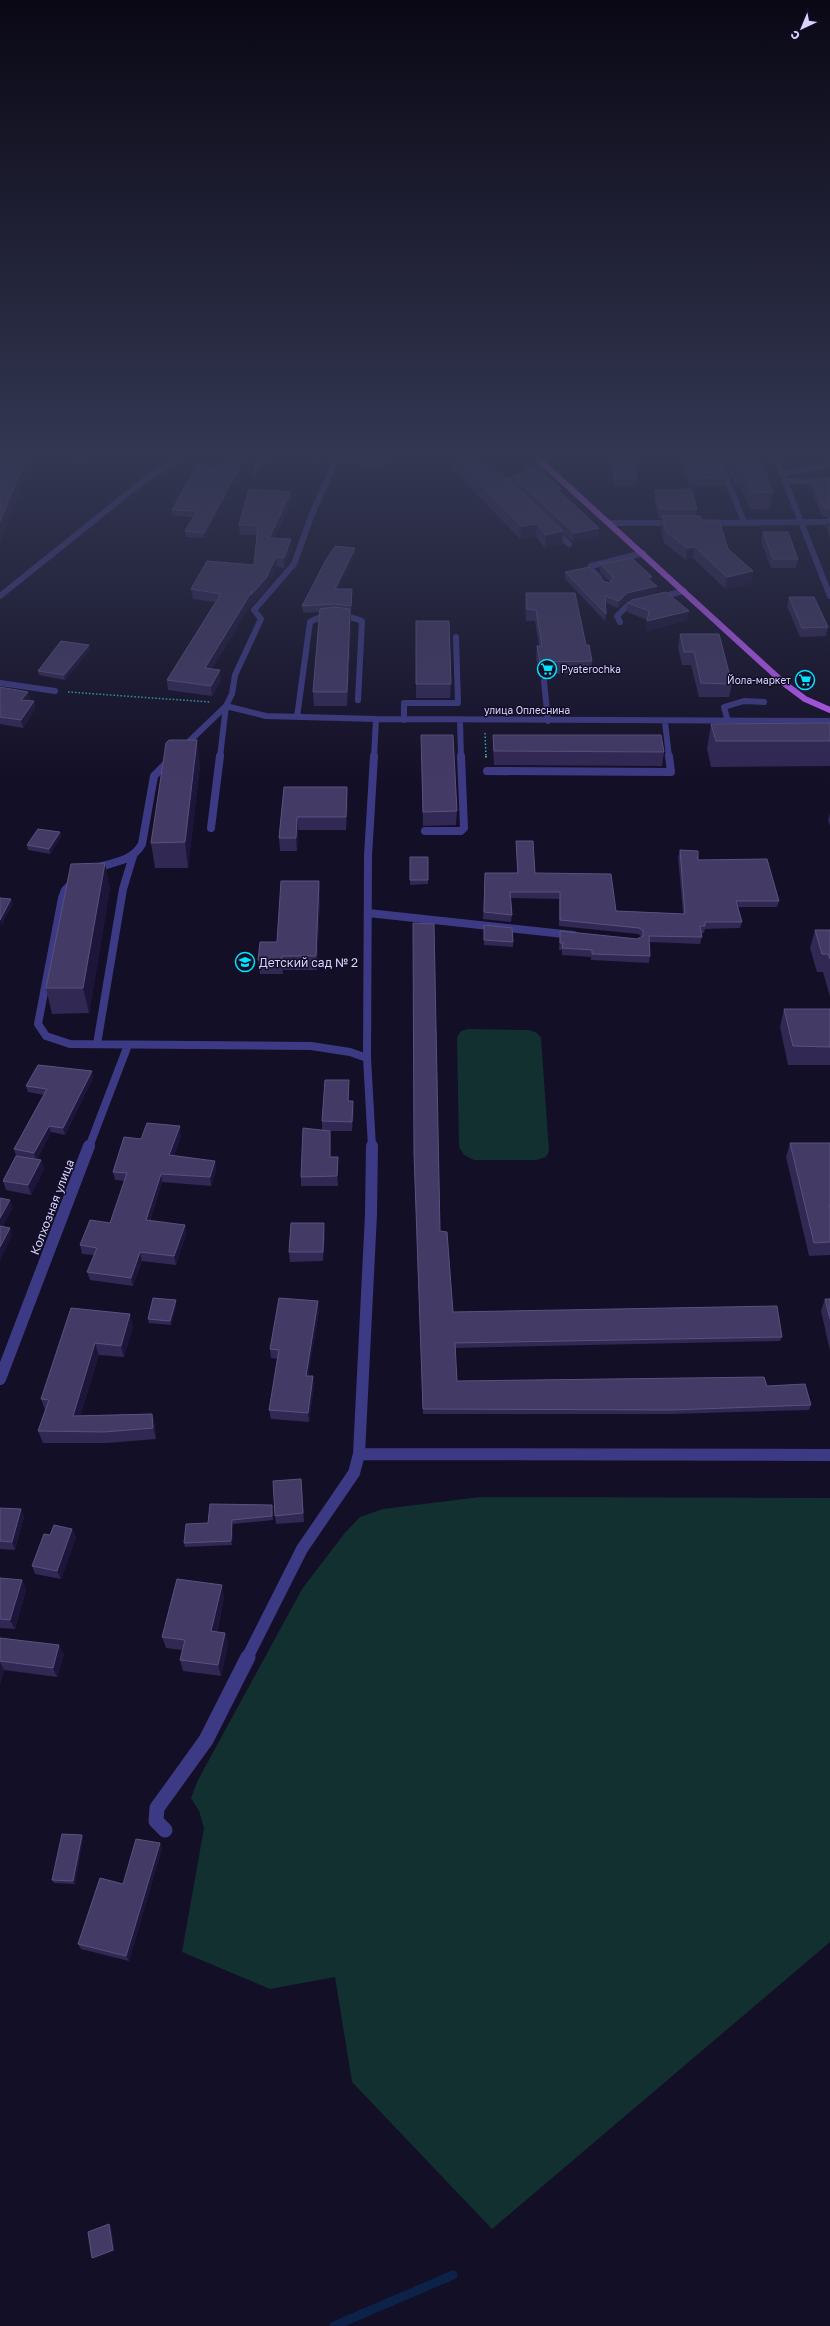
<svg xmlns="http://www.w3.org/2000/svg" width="830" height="2326" font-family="'Golos Text',sans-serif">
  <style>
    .green { fill: #12302f }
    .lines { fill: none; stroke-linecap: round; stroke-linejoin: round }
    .stream { stroke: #0c2248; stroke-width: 9 }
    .path-far1 { stroke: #2fb8b0; stroke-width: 1.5; stroke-dasharray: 1.5 2; stroke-linecap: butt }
    .path { stroke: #2fb8b0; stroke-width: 2; stroke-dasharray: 1.5 2.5; stroke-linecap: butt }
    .minor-far3 { stroke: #3d3a85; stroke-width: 6 }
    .minor-far2 { stroke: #3d3a85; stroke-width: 8 }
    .minor-far1 { stroke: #3d3a85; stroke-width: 12 }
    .minor { stroke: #3d3a85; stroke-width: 15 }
    .major { stroke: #c25bff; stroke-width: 6 }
    .wall { fill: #312854 }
    .shaded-wall { fill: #1d163a }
    .building { fill: #433a66; stroke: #5a527e }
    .labels { text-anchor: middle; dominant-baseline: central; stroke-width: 3; stroke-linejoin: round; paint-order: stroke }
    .far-poi-label { font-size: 10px; fill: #d9d4ff; stroke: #130f26; text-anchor: start }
    .far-street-label { font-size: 10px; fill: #d9d4ff; stroke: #130f26 }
    .poi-label { font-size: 12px; fill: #d9d4ff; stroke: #130f26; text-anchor: start }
    .street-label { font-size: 12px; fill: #d9d4ff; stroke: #130f26 }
  </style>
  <rect width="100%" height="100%" fill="#130f26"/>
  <path class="green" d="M468,1029L529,1030L537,1033L541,1038L549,1151L546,1157L536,1160H474L464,1155L459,1147L457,1037L461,1031Z
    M480,1497L830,1498V1942L492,2229L352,2082L335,1977L270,1989L182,1952L204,1828L199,1811L191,1798L198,1780L302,1589L344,1534L360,1517L383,1509Z"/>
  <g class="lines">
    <path class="stream" d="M334,2326L453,2275"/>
    <path class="path-far1" d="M68,692L210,702
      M485,733L486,757"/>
    <path class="path" d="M486,756V758"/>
    <path class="minor-far3" d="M718,458L744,522
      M776,458L830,596
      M80,463L82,458
      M782,474L830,465
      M785,481L830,482
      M510,488L504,483L545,465
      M610,523H674
      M706,523L830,522
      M554,530L569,544
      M599,577L590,569L591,566L643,553
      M0,596L142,482L179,458
      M657,598L684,591
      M620,622L617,616L628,605L641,602
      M544,681L548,721
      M0,683L55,691
      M226,706L266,716L376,719L830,721
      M297,717L310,622C325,612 346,615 362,621L358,700
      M404,720V703H458L456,637
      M460,720L461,757
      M665,722L669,757
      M728,722L724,707L744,701L764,702
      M173,757L226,706L232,694L235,675L261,619L254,610L294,564L312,514L337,458
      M220,757L226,706
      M374,757L376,719"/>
    <path class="minor-far2" d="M487,771L671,772L669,756
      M211,828L220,756
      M425,831H461L464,828L461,756
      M94,869C112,862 132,862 142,844L154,776L174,756
      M75,880L65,890L62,898L38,1024L46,1036L70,1044L311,1046L350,1052L367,1058
      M368,913L573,935
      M97,1044L123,889L133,856
      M89,1147L128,1045
      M372,1147L367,1058L368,856L374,756"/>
    <path class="minor-far1" d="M0,1379L89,1146
      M359,1454L830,1455
      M247,1658L302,1549L354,1473L359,1454L371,1214L372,1146"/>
    <path class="minor" d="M165,1830L156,1821L157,1808L206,1740L248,1657"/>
    <path class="major" d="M537,458L785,684L805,699L830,710"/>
  </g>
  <path class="wall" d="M292,458H332L331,460L323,459L320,463Z
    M341,458H390L385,469L360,466V464L341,461Z
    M454,458H477L492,474L513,484V476L561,493L599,528L598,537L573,542L563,533L562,544L545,548L536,537L520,539L453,469Z
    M611,458H633L637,478L636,486H614L610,464Z
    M726,458H759L773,492L770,509H750L741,487L735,486L727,467V463Z
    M683,460L726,477L724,486L690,487L682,468Z
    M197,465L204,538L186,537L185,531L194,517L172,516V510Z
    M811,478H830V517H822L810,486Z
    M655,490L697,509L696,516L702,520L728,549L753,571L751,583L725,589L693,558L686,560L664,543L661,528L662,518H659L654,498Z
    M291,492L292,501L274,539L292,549L284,568L277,567L267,588L252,605V602L212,669L221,680L212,696L168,690L167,680L215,602L193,599L191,589L254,565L257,535H240L239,525Z
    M828,518H830V538L826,527Z
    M763,532L798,559L796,568H771L761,541Z
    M355,555L338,589L352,597L351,613V623L347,706H314L313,692L319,612L303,613L302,606Z
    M600,564L652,582L656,593L626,601L618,608L606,603V614L605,621L565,579V572L610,583V582L600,572Z
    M526,593L586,645L592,661L591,673L539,674L536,658L537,646H539L535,621H526L525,604Z
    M789,597L828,627L826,636L800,637L787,606Z
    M628,603L687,620L646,631L647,620L627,612Z
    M416,621L451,684L450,698H416Z
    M680,634L732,684L729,697H699L691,665H682L678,647Z
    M89,645L90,650L65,680L39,675L38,671Z
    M0,687L30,699L29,700L34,701L35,709L23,728L0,724Z
    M830,723V766L711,767L707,749L711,724Z
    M421,735L457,811L456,825L423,826Z
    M493,735L664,752L662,766L494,765L493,749Z
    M200,765L188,868H155L151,843Z
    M284,787H347L348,800L346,830H298L297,851H280L279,838Z
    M830,813V826L828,820Z
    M60,832L61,837L50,854L28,850L27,845Z
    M516,841L535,873L616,911L683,914L678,857L680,850L779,901L777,907H738L742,922L740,928L705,929L704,933H701L702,937L700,944L649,942L650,956L649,963L591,960V957L562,955V950H559L560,931L637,939L642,937L638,934L559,926V899L511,898L512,915L511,922L483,919L485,873H517L516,848Z
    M410,857H428V884L410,885Z
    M319,881L320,895L317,970H283V974H260L258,960L277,942Z
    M110,888L89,1013L52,1014L46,988Z
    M484,925L513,942V947L484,945Z
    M815,930H830V997L823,972H817L810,948Z
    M784,1009H830V1065H788L780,1027Z
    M93,1078L65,1135L51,1132L37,1159L41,1160L44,1169L31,1195L6,1190L3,1181L16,1156L14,1149L44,1095L28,1092L26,1086Z
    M349,1090V1101L354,1111L352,1131H330L331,1140L330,1157L338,1167V1186H301V1177L322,1130V1121Z
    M181,1135L174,1156L215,1161L216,1170L211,1186L162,1182L150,1221L185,1225L186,1234L176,1265L142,1261L133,1286L90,1280L87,1272L94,1255L82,1254L80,1245L110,1223L125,1181L115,1180L113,1172L141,1139Z
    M790,1143H830V1255L809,1256L786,1157Z
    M414,1158L440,1231L453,1312L782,1337L780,1341L455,1348L457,1381L767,1386L811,1405L809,1410L670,1414H423Z
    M325,1232L323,1261L290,1262L289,1252Z
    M825,1299H830V1351L821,1311Z
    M176,1305L171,1325L149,1323L148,1319Z
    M71,1308L133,1326L124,1357L99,1355L80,1416L152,1414L155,1426L156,1439L108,1443H43L38,1431L45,1410L41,1399Z
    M319,1310L308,1376L314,1385L309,1422L271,1419L269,1410L277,1359L271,1358L270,1349Z
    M301,1479L302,1487L304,1522L276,1524L275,1516Z
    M272,1505L273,1520L233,1524L232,1545L185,1547L184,1543L208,1523Z
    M0,1508L21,1509L24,1517L15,1550L0,1549Z
    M72,1529L76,1537L61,1579L35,1574L32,1566L50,1535Z
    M0,1578L22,1580L26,1590L15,1629L0,1628Z
    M224,1597L217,1632L225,1633L228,1644L221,1676L183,1671L180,1660L182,1650L166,1648L162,1637Z
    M0,1638L64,1654L57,1677L4,1670L0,1684Z
    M82,1835L83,1838L75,1884L54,1883L52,1880Z
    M160,1843L162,1848L129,1961L81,1949L78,1944L123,1884Z"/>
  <path class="shaded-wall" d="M26,458H34L0,544V522Z
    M244,458H247L204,538V533Z
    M267,458H272L254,480V474Z
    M320,458H323L320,463Z
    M387,458H390L385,469V462Z
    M291,492L292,501L270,548L269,538Z
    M537,524L536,537L520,539L521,526Z
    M599,528L598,537L573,542L574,533Z
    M563,531L562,544L545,548L546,535Z
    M291,539L292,549L284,568V558Z
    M695,547L693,558L686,560L687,548Z
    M355,548V555L335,596V589Z
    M276,557L277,567L267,588L252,605V602L206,679L205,668L252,591Z
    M753,571L751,583L725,589L727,577Z
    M652,577L651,584L647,578Z
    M657,586L656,593L626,601L618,608L619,601L627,593Z
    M352,589V597L351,613V606Z
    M350,609L351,623L347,706V692Z
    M689,611L687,620L646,631L647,621Z
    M89,645L90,650L65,680L64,675Z
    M220,670L221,680L212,696L211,686Z
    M28,692L30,699L23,707L21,700Z
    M34,701L35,709L23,728L21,720Z
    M197,740L200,765L188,868L185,842Z
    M347,787L348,800L346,830V817Z
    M297,817L298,830L297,851L296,838Z
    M60,832L61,837L50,854L49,849Z
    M105,863L110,888L89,1013L83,988Z
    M319,881L320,895L317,970L316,956Z
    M11,899L13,904L1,927L0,920Z
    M282,956L283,970V974L282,960Z
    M92,1071L93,1078L65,1135L63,1128Z
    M349,1080V1090L348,1111V1101Z
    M353,1101L354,1111L352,1131V1122Z
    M49,1126L51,1132L36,1160L34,1153Z
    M180,1126L181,1135L171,1164L169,1155Z
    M330,1131L331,1140L330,1167Z
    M338,1157V1186L337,1176Z
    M41,1160L44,1169L31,1195L28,1185Z
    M215,1161L216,1170L211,1186L210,1177Z
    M161,1174L162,1182L147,1229L146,1220Z
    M10,1200L13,1208L0,1232V1218Z
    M324,1223L325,1232L323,1261V1252Z
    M185,1225L186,1234L176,1265L174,1256Z
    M10,1228L12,1236L0,1261V1247Z
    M140,1252L142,1261L133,1286L131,1278Z
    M176,1300V1305L171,1325L170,1321Z
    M318,1301L319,1310L307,1384L306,1376Z
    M130,1314L133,1326L124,1357L121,1346Z
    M95,1343L99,1355L77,1428L73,1416Z
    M313,1376L314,1385L309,1422L308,1413Z
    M152,1414L155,1426L156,1439L153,1428Z
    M301,1479L302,1487L304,1522L303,1513Z
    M21,1509L24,1517L15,1550L12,1542Z
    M232,1520L233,1524L232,1545L231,1541Z
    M72,1529L76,1537L61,1579L57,1571Z
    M22,1580L26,1590L15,1629L10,1620Z
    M222,1585L224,1597L214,1643L211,1631Z
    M225,1633L228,1644L221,1676L218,1665Z
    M59,1645L64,1654L57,1677L53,1668Z
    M0,1662L4,1670L0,1684Z
    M82,1835L83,1838L75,1884L73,1881Z
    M160,1843L162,1848L129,1961L126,1956Z
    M109,2224L111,2225L115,2251L94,2259L92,2258Z"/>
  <path class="building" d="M0,458H26L0,522V461L1,459Z
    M226,458H244L204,533L185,531L197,511L172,510L197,465L220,467Z
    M258,458H267L254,474Z
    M361,458H387L385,462L360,460Z
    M456,458H477L492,474L500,472L563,531L546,535L537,524L521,526Z
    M612,458H633L637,478H615Z
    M718,458L726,477L691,478L683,460Z
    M732,458H759L773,492L753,493L744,470H737Z
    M539,469L561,489L558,490L599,528L574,533L513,476Z
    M811,478H830V508H824Z
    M249,489L291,492L269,538L291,539L284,558L276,557L266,578L251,595L252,591L205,668L220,670L211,686L167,680L221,594L191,589L207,561L254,565L258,525H239Z
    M691,489L697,509H660L655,490Z
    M662,516H700L702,520H719L728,549L753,571L727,577L695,547L687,548L666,532Z
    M828,518H830V524Z
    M763,532H788L798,559H773Z
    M335,546L355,548L335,589H352L351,606L335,604L302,606L326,560Z
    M632,558L652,577L647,578L657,586L627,593L619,601L605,596L606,614L565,572L589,567L605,582L610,583L613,577L600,564Z
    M666,592L689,611L647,621L649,611L628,603L632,600Z
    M526,593H575L586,645H589L592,661L540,662L537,646H542L536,610L527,609Z
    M789,597H814L828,627L802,628Z
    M335,607L350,609L347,692H313L320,609Z
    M416,621H449L451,684H416Z
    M680,634H719L732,684L701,683L694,652H684Z
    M61,641L89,645L64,675L38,671Z
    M0,687L28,692L21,700L34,701L21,720L0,717Z
    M830,723V741H716L711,724Z
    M421,735H453L457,811L423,812Z
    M493,735H661L664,752L494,751Z
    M169,740H197L185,842L151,843L166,743Z
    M284,787H347L346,817H297L296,838H279Z
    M38,829L60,832L49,849L27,845Z
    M516,841H533L535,873L611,874L616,911L685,914L680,850L698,851V860L767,859L779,901H736L742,922H705V926H700L702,937L649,936L650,956L592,954V950L562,948L563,943H560V931L637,939L643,936V931L639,928L560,920V892H510L512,915L484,912L485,873H518Z
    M410,857H428V880H410Z
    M105,863L83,988H46L71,864Z
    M281,881H319L316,956H282V960H258L260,942H277Z
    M0,898L11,899L0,920Z
    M413,923L434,924L440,1231L447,1232L453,1312L777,1306L782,1337L455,1343L457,1381L764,1377L767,1386L805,1384L811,1405L672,1410L423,1409L414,1153Z
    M484,925L512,928L513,942L484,940Z
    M815,930H830V959L828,954H822Z
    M784,1009H830V1047L793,1046Z
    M38,1065L92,1071L63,1128L49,1126L34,1153L14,1149L47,1089L26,1086Z
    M325,1080H349L348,1101H353L352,1122L322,1121Z
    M147,1123L180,1126L169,1155L215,1161L210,1177L161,1174L146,1220L185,1225L174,1256L140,1252L131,1278L87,1272L97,1248L80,1245L90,1220L110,1223L127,1173L113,1172L124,1137L141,1139Z
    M303,1128L330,1131V1157H338L337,1176L301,1177Z
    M790,1143H830V1205H829L830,1208V1242L814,1243Z
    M16,1156L41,1160L28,1185L3,1181Z
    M0,1198L10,1200L0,1218Z
    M291,1223H324L323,1252H289Z
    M0,1226L10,1228L0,1247Z
    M153,1298L176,1300L170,1321L148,1319Z
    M279,1298L318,1301L306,1376H313L308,1413L269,1410L279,1350L270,1349Z
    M825,1299H830V1319Z
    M71,1308L130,1314L121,1346L95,1343L73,1416L152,1414L153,1428L104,1432L38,1431L49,1400L41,1399Z
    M301,1479L303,1513L275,1516L273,1481Z
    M210,1504L272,1505V1516L232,1520L231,1541L184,1543L186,1524L208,1523Z
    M0,1508L21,1509L12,1542L0,1541Z
    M54,1525L72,1529L57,1571L32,1566L44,1534L50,1535Z
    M0,1578L22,1580L10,1620L0,1619Z
    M177,1579L222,1585L211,1631L225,1633L218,1665L180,1660L185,1640L162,1637Z
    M0,1638L59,1645L53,1668L0,1661Z
    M62,1834L82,1835L73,1881L52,1880Z
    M136,1839L160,1843L126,1956L78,1944L100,1878L123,1884Z
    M109,2224L113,2250L92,2258L88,2232Z"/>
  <linearGradient id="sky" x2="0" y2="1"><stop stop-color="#0a0815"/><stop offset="0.58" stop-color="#333752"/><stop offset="1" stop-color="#333752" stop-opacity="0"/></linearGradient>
  <rect width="830" height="784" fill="url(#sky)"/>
  <defs>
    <g id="supermarket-ring" transform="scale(1)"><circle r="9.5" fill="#130f26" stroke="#00e5ff" stroke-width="1.5"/><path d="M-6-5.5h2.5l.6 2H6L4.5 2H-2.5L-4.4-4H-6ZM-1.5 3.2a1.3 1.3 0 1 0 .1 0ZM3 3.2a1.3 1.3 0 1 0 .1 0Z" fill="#00e5ff"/></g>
    <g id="school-ring" transform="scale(1)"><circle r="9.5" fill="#130f26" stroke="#00e5ff" stroke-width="1.5"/><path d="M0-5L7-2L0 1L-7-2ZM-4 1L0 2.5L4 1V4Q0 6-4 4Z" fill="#00e5ff"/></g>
  </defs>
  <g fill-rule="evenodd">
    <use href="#supermarket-ring" x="547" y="669"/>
    <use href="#supermarket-ring" x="805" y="680"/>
    <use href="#school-ring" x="245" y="962"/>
  </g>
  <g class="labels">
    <g class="far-poi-label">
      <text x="561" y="669">Pyaterochka</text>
      <text x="791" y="680" text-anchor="end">Йола-маркет</text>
    </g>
    <g class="far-street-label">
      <text x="527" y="710">улица Оплеснина</text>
    </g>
    <g class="poi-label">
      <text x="259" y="962">Детский сад № 2</text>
    </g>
    <g class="street-label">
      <text transform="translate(52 1207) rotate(-69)">Колхозная улица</text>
    </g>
  </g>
  <g transform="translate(802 28) rotate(224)" stroke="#130f26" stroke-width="3" paint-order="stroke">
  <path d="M0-3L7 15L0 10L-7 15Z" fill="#d9d4ff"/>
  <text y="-6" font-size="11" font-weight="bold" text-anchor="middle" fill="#d9d4ff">С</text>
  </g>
</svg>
